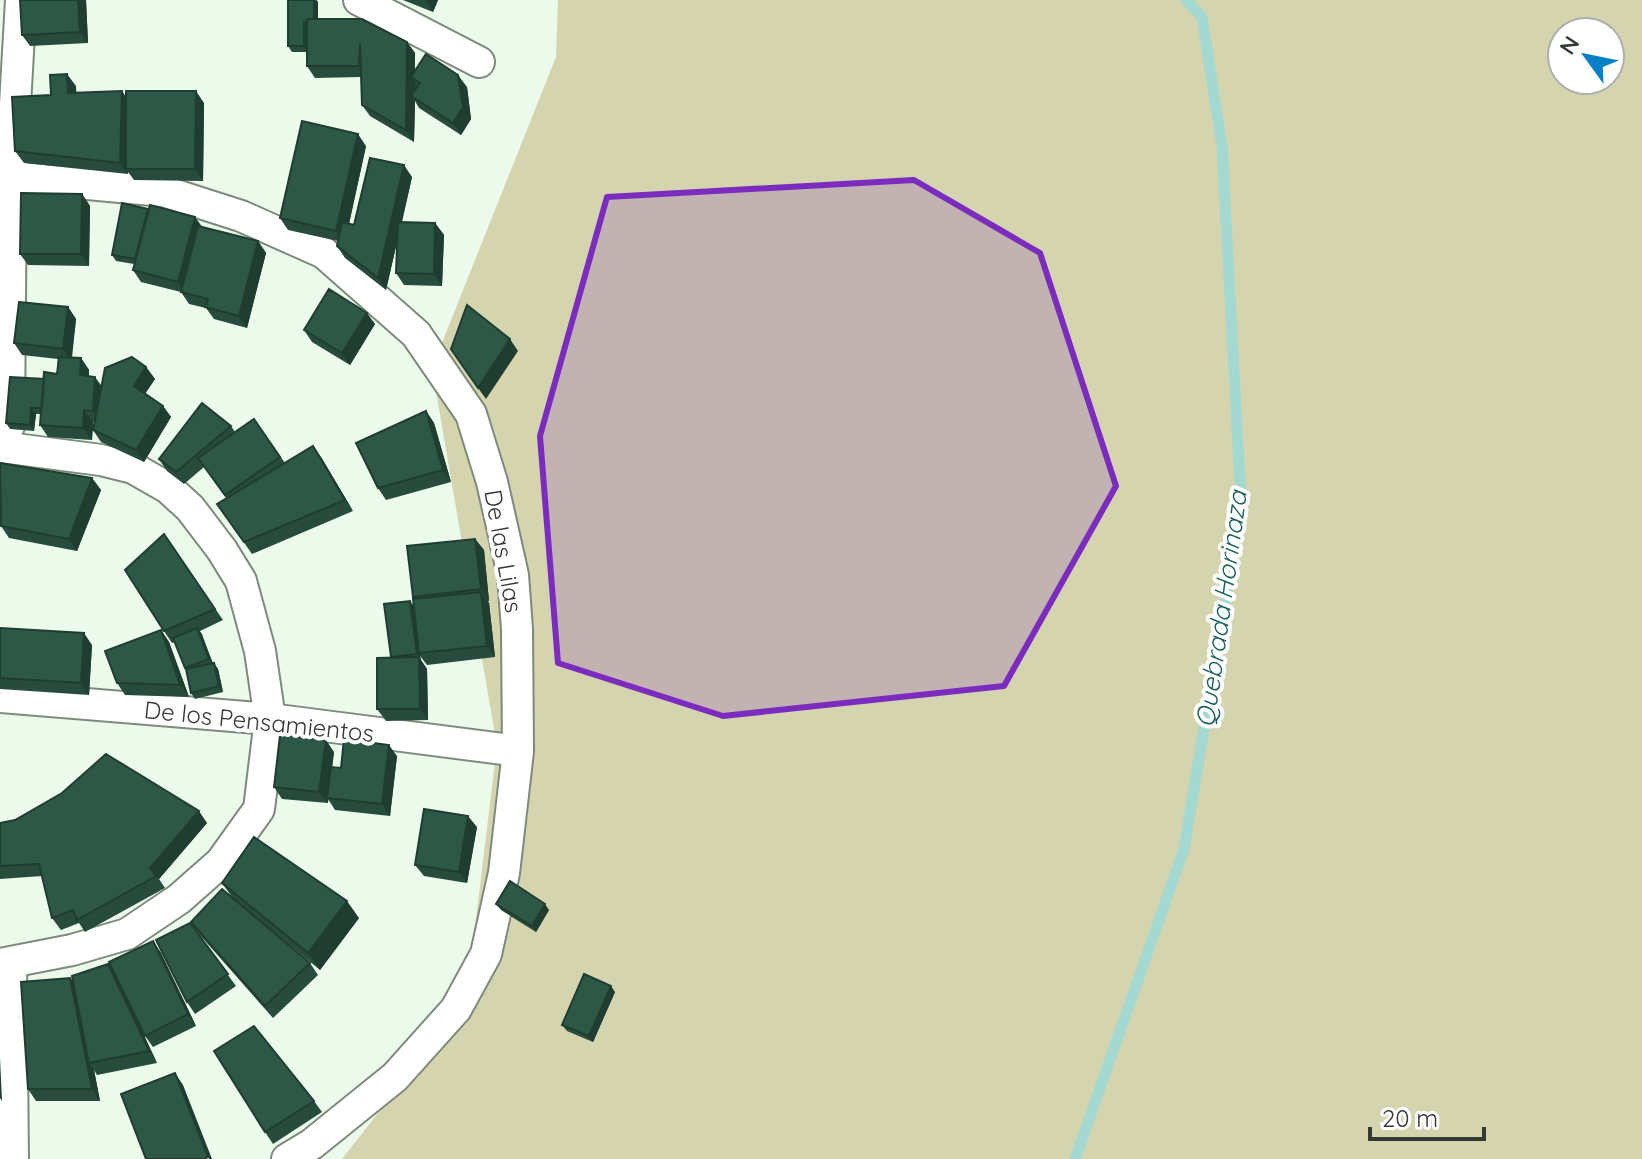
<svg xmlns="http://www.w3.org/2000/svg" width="1642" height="1159" font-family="Quicksand,sans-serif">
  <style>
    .green { fill: #d4d4ae; fill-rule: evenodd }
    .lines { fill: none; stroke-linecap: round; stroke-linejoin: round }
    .stream { stroke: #a4d9d2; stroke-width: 11 }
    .street-casing { stroke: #7d8b7d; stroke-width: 34 }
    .street { stroke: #fff; stroke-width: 30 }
    .wall { fill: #274b3c }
    .shaded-wall { fill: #203d31 }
    .building { fill: #2d5746; stroke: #203d31; stroke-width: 2 }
    .marked { fill: #7b2cbf; fill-opacity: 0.2; stroke: #7b2cbf; stroke-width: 6; stroke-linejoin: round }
    .labels { text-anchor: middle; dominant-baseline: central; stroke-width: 8; stroke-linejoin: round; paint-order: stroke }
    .street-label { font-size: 24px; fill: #343a34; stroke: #fff }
    .water-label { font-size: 26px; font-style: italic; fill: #1e635c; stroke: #fff }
  </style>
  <rect width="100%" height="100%" fill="#ebfaeb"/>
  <path class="green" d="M558,0H1642V1159H342L466,1001L497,746L432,368L556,57ZM1562,32H1610V80H1562Z"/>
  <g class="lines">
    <path class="stream" d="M1075,1159L1184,849L1241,503L1222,146L1202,17L1186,0"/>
    <g class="street-casing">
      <path id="street" d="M359,0L479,62
        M0,176L163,191L241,216L324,253L416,334L471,414L492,482L513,575L517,629L518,751L504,873L486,954L456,1009L395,1077L312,1144L287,1159
        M9,426L11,175L21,0
        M0,447L101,460L133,468L168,488L190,508L222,550L241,581L260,651L270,719L259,809L221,862L179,899L127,934L72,950L0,964
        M0,697L270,719L518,751
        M11,964L13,1159"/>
    </g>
    <use href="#street" class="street"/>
  </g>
  <path class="wall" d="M20,0H86L88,43L30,46L22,35Z
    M288,0H316L318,2V19L407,42L415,53V72L467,87L471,119L461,135L419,108L415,101L414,142L370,116L362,105L361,77L315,78L307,66V52H292L288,46Z
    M403,0H438L433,12Z
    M76,86V93L122,91L126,98L204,103L203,181L134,180L128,172V174L24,163L15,151L51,95Z
    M366,146L349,224L354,225L412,177L402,222L435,223L444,235L442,286L404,285L396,273L397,242L386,290L345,258L337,246L338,241L288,230L280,218Z
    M82,194L90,206L89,266L28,265L20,254Z
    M202,227L258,241L266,253L247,328L214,319L206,308L189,304L181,292L141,282L133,270L134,264L116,261L112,255Z
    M68,307L76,319L72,358H81L89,370V376L101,386L146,367L155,379L145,394L163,406L171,417L144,462L101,442L93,430L95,422H93L92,440L48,437L40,425L41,414H36L34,431L10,429L6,423L44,379L57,374L58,359L22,355L14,343Z
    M375,324L350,365L312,342L304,330Z
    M426,411L434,423L451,482L386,500L378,488Z
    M254,419L285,463L321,457L353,511L252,554L217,504L226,498L204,467L184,484L167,471L159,459L231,426L235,432Z
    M92,478L101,490L77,551L9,538L1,526Z
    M164,534L223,620L200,631L213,663L218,669L223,692L195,699L191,693L186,669L175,642L172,643L164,631Z
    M475,539L484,550L489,601H488L489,603L495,657L427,665L420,656L421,660L427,669L428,720L386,721L377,709L391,658L410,601L414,607L413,597Z
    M0,628L92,645L89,695L0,689Z
    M161,630L169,642L189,697L125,695L117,683Z
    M334,752L332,767L341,768L397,756L390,816L335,810L328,799V803L282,799L274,787Z
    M0,823H207L159,879L165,888L85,932L79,923L61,930L52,918L42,876L0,879Z
    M477,827L467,883L424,876L415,865Z
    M222,883L359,918L320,970L268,927L310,963L318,975L273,1018L199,934L191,922L232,897Z
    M496,904L549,910L536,932L501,910Z
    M190,923L236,986L195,1014L187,1002Z
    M153,941L161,953L196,1026L153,1047L145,1036L117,978L157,1063L97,1075L94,1070L100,1101H36L28,1089L70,978L74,983L108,964L116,976Z
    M615,992L593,1042L567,1031L562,1025Z
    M314,1101L322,1112L273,1144L265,1132Z"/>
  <path class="shaded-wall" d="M78,0H86L88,43L80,32Z
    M314,0H316L318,2V28L314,22Z
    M425,0H438L433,12Z
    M304,22L309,28L308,52L304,46Z
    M407,42L415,53V79L411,77L415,82V98L411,96L415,101L414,142L406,130Z
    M67,74L76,86L77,105L68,93Z
    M458,75L467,87L471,119L461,135L453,123Z
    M122,91L130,103L126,169L128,174L120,163Z
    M196,91L204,103L203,181L195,169Z
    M358,134L366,146L345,242L336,231Z
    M404,165L412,177L386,290L378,278Z
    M82,194L90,206L89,266L81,254Z
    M195,217L203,228L187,293L178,282Z
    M435,223L444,235L442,286L434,274Z
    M258,241L266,253L247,328L239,316Z
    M68,307L76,319L71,361L63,349Z
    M367,313L375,324L350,365L342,353Z
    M510,339L518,351L486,399L478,388Z
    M81,358L89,370L88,387L80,375Z
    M146,367L155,379L142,398L134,386Z
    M95,377L103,388L101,423L93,411Z
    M163,406L171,417L144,462L136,450Z
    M31,408L36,414L34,431L30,425Z
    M84,410L93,422L92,440L83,428Z
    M426,411L434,423L451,482L443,470Z
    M313,446L321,457L353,511L345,500Z
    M92,478L101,490L77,551L69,539Z
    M475,539L484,550L489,601L481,589Z
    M481,592L489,603L495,657L487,646Z
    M410,601L414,607L419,653L421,660L417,654Z
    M197,628L202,634L213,665L209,659Z
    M161,630L169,642L189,697L180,685Z
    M84,633L92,645L89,695L81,683Z
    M419,657L427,669L428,720L420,709Z
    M214,663L218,669L223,692L219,686Z
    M326,740L334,752L328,803L319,792Z
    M389,745L397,756L390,816L382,804Z
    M199,811L207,823L159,879L150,868Z
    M468,816L477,827L467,883L459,872Z
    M347,901L359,918L320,970L308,953Z
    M545,904L549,910L536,932L532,926Z
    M153,941L161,953L196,1026L188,1014Z
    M108,964L116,976L157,1063L149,1051Z
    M70,978L78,989L89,1063L94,1070L100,1101L92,1089Z
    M611,986L615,992L593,1042L589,1036Z
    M0,1058L2,1101L0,1098Z
    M175,1073L183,1085L212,1159H209L208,1157Z"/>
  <path class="building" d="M20,0H78L80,32L22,35Z
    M288,0H314V19H307V22H304V46H288Z
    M307,19H362L407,42L406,130L362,105L360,43L359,66H307Z
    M426,54L458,75L463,107L453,123L411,96L420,83L411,77Z
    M67,74L68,93L122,91L120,163L15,151L12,97L51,95L50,75Z
    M126,91H196L195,169H126Z
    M302,121L358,134L336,231L280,218Z
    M370,158L404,165L378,278L337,246L342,222L354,225Z
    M21,193L82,194L81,254H20Z
    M122,203L148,209L135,259L112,255Z
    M150,205L195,217L178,282L133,270Z
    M398,222L435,223L434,274L396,273Z
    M198,226L258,241L239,316L205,307L208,299L181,292Z
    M329,289L367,313L342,353L304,330Z
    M19,302L68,307L63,349L14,343Z
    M467,305L510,339L478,388L451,349Z
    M59,357L81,358L80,375L95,377L93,411L84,410L83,428L40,425L44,372L57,374Z
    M132,357L146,367L134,386L163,406L136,450L93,430L105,368Z
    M10,377L44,379L42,408H31L30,425L6,423Z
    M202,403L231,426L176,472L159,459Z
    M426,411L443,470L378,488L356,443Z
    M254,419L280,457L225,495L198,458Z
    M313,446L345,500L244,542L217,504Z
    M0,463L92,478L69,539L1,526Z
    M164,534L215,609L164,631L125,570Z
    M475,539L481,589L413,597L407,546Z
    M481,592L487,646L419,653L413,599Z
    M410,601L417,654L391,657L384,604Z
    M0,628L84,633L81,683L0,678Z
    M197,628L209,659L185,668L173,638Z
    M161,630L180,685L117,683L105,651Z
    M419,657L420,709H377V658Z
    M214,663L219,686L191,693L186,669Z
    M280,735L326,740L319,792L274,787Z
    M344,739L389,745L382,804L327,798L331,767L341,768Z
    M106,754L199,811L150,868L156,876L77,920L73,910L52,918L39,864L0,866V823L15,820L62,793Z
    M424,809L468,816L459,872L415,865Z
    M254,837L347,901L308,953L222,883Z
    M510,881L545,904L532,926L496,904Z
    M222,889L310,963L265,1006L191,922Z
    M190,923L228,974L187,1002L156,940Z
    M153,941L188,1014L145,1036L109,962Z
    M108,964L149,1051L89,1063L72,976Z
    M584,974L611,986L589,1036L562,1025Z
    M70,978L92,1089H28L21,982Z
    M254,1026L314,1101L265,1132L214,1051Z
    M175,1073L208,1157L204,1159H146L121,1094Z"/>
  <path class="marked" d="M914,180L1040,253L1116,486L1004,686L723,716L558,663L540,436L607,197Z"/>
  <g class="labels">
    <g class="street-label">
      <text transform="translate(504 551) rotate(80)">De las Lilas</text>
      <text transform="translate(259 721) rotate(6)">De los Pensamientos</text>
    </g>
    <g class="water-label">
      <text transform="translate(1221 609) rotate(-82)">Quebrada Horinaza</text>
    </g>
  </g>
  <g transform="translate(1586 56) rotate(303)"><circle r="38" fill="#ffffff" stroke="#aeb0ae" stroke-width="2"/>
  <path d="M0-6L14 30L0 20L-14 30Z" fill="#0481c9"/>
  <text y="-12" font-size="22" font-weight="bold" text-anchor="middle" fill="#343a34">N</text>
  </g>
  <path d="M1370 1127v12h114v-12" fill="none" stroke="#343a34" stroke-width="4"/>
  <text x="1382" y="1127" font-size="24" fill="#343a34" stroke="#ffffff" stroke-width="6" paint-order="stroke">20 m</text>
</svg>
